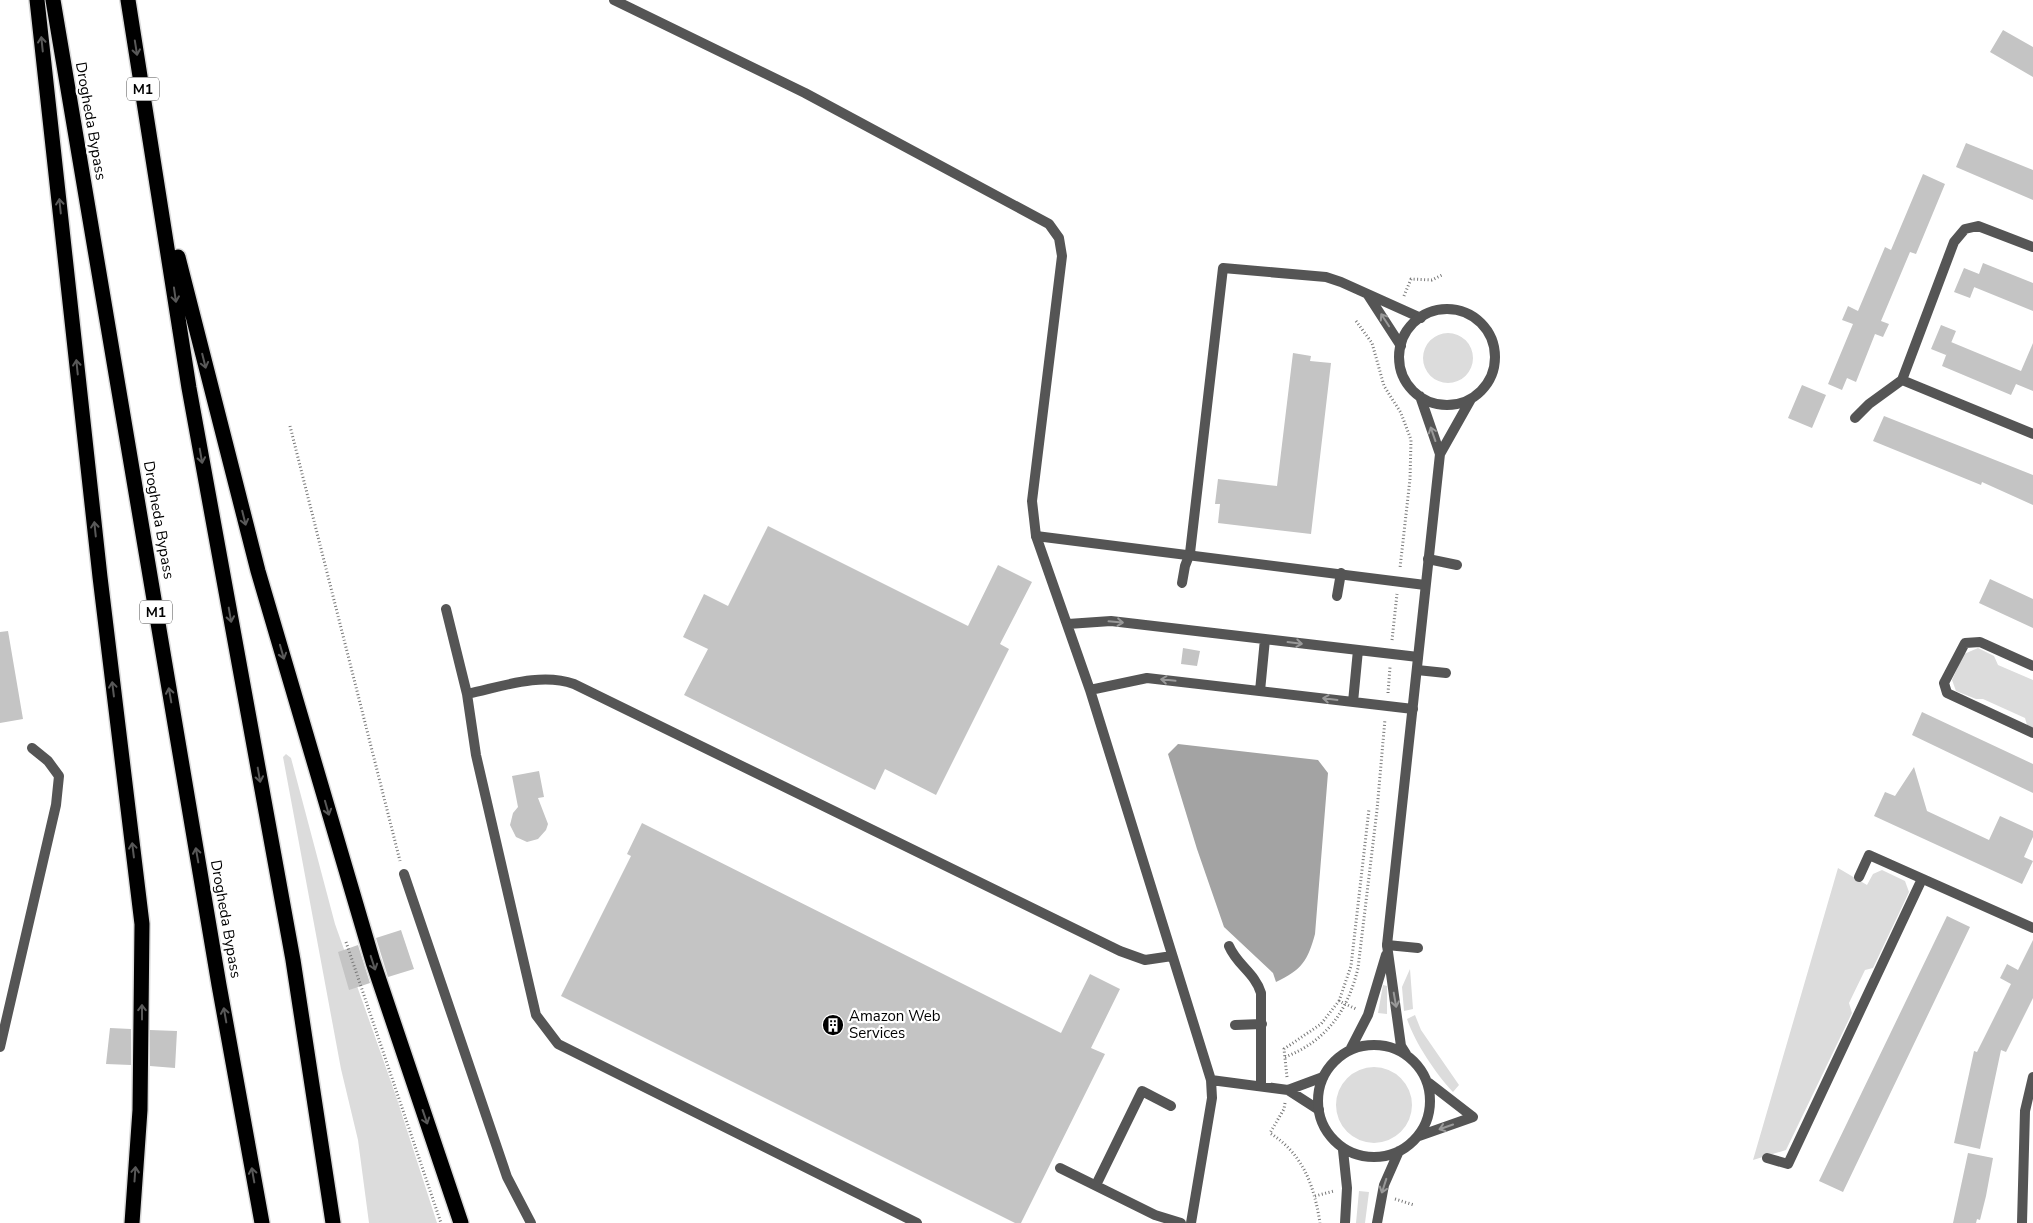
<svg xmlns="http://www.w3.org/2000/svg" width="2033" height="1223" font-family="'Nunito Sans',sans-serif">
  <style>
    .green { fill: #dcdcdc }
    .water { fill: #a3a3a3 }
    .building { fill: #c4c4c4 }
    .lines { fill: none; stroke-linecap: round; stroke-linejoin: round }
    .highway-casing { stroke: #dbdbdb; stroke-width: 18 }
    .path { stroke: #777; stroke-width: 3; stroke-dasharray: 1 2.5; stroke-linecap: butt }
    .lane { stroke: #555; stroke-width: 10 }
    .street { stroke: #555; stroke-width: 10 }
    .highway { stroke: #000; stroke-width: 15 }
    .oneway { stroke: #595959 }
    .oneway2 { stroke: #999 }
    .labels { text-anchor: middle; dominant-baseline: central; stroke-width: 4.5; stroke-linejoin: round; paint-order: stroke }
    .shield { fill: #fff; stroke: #4c4c4c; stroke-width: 1 }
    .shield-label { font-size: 14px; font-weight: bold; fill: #000 }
    .street-label { font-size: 15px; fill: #000; stroke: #fff }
    .poi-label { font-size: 15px; fill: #000; stroke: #fff; text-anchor: start }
  </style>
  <rect width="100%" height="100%" fill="#fff"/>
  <path class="green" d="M1423 358a25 25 0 1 1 50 0a25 25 0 1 1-50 0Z
    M1978,648L1994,656L1998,665L2033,680V728L2027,725L2025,718L1983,699H1976L1956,691L1952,680L1964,654Z
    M286,754L291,758L335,924L396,1096L437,1223H369L358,1140L341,1069L283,757Z
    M1838,868L1867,885L1873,874L1882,870L1905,881L1909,892L1873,968L1865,970L1849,1003L1852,1013L1786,1150L1753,1160Z
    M1410,969L1413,1009L1404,1011L1402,987Z
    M1383,985L1387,986V1014L1378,1013Z
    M1415,1015L1421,1030L1459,1085L1453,1092C1436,1074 1415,1043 1407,1019Z
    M1336 1105a38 38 0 1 1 76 0a38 38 0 1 1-76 0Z
    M1359,1191L1369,1192L1365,1223H1356Z"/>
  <path class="water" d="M1178,744L1318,760L1328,773L1315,934C1308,960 1302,970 1276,982L1273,973L1224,927L1197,849L1168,754Z"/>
  <path class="building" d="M2003,30L2033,47V77L1990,52Z
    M1966,143L2033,170V200L1956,167Z
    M1923,174L1945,184L1916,254L1910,252L1881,321L1889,324L1883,337L1875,334L1856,382L1847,378L1842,390L1828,384L1853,324L1842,320L1848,306L1858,311L1885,247L1891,250Z
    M1983,263L2033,283V311L1974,287L1975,285L1970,298L1954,292L1964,268L1979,274Z
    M1941,325L1956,331L1946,355L1931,349Z
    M1951,342L2021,371L2033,343V391L2016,384L2011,395L1942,366Z
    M1293,353L1311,356L1310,361L1331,363L1311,534L1218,523L1220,504H1215L1218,479L1277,486Z
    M1802,385L1826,395L1812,428L1788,418Z
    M1884,416L2033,475V505L1982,482L1981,485L1873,441Z
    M768,526L968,626L998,565L1032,582L1000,644L1009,649L936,795L885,769L875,790L684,695L708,649L683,637L704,594L728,606Z
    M1990,579L2033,599V628L1979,603Z
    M8,631L23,719L0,723V632Z
    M1183,648L1200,651L1197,666L1181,664Z
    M1922,712L2033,764V793L1912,735Z
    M1914,767L1927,811L1989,840L2000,816L2033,831V837L2024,857L2033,861L2022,884L1874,816L1885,792L1895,796Z
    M539,771L544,797L538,798L548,824L546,830L538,839L527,842L516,837L510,825L513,813L518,807L512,776Z
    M642,823L1061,1033L1090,974L1120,989L1091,1048L1105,1054L1021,1223H1015L561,996L631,856L627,854Z
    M1947,916L1970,927L1843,1192L1819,1181Z
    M401,930L414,969L388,977L376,938Z
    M2033,940V998L2006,1052L2001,1050L1980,1149L1954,1143L1974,1051L1977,1052L2011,984L2000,978L2007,964L2018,970Z
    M358,945L370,983L349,990L338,952Z
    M110,1028L131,1029V1065L106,1064Z
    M150,1030L177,1031L175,1068L150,1066Z
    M1968,1153L1993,1158L1986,1196L1980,1220L1977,1219L1976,1223H1953Z"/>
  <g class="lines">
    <g class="highway-casing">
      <path id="highway" d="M37,0L100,577L142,924L140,1110L132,1223
        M53,0L219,985L262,1223
        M128,0L189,388L293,960L333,1223
        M178,257L258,571L373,962L461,1223"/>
    </g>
    <path class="path" d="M1404,296L1411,279L1432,280L1442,275
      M1356,321L1372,343L1384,386L1401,413L1411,440L1410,479L1400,568
      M290,426L400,861
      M1392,640L1397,594
      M1388,693L1390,667
      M346,942L441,1223
      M1339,1001L1351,966L1369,809
      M1285,1057C1327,1041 1348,1010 1358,968L1377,810L1385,719
      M1287,1077L1284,1049L1321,1024L1339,1001L1356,1009
      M1285,1103L1284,1109L1270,1133C1303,1154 1314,1185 1320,1223
      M1315,1196L1334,1191
      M1395,1199L1414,1205"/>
    <path class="lane" d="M614,0L805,93L1049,224L1059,238L1062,256L1032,501L1036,536L1090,690L1211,1080L1212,1098L1191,1223
      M1368,295L1401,346
      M1428,559L1457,565
      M1182,583L1185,566L1190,553L1223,268L1326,277L1341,282L1421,318
      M1337,596L1341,573
      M446,609L467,694L476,755L536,1015L558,1044L917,1223
      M1068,624L1111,621L1418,657
      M1417,670L1446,673
      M1090,690L1147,678L1413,709
      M1260,691L1265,639
      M467,694C501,687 540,672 574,684L1120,951L1145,960L1172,956
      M1353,702L1358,650
      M404,874L507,1177L531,1223
      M1387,945L1418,948
      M1229,946C1237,965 1255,973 1261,993V1086
      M1235,1025L1262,1024
      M0,1047L56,805L59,776L48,761L32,748
      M1211,1080L1288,1090
      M1319,1110L1288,1090L1323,1077
      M1060,1168L1155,1215L1181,1223
      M1096,1185L1142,1091L1171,1106"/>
    <path class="street" d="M1399 357a48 48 0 1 1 96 0a48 48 0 1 1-96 0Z
      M1902,380L2033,434
      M1420,396L1440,454L1471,399
      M1855,418L1869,404L1902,380L1954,242L1965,229L1978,226L2033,247
      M1036,536L1425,585
      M2033,666L1980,642L1965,643L1944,683L1947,693L2033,733
      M1859,877L1869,855L2033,928
      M1318 1101a56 56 0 1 1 112 0a56 56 0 1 1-112 0Z
      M1351,1048L1368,1015L1386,955
      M1406,1054L1401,1046L1387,945L1440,454
      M1429,1083L1473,1117
      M1419,1136L1473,1117
      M1343,1150L1347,1188L1345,1223
      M1767,1158L1788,1164L1922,879
      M1377,1223L1384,1185L1399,1151
      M2022,1223L2025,1111L2033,1077"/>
    <use href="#highway" class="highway"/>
  </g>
  <defs><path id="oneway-shaft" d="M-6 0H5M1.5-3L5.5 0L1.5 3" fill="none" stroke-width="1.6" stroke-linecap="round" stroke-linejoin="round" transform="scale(1.25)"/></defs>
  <g class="oneway">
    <use href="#oneway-shaft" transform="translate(42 44) rotate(-96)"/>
    <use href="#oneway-shaft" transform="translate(136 48) rotate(81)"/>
    <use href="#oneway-shaft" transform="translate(60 206) rotate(-96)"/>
    <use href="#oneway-shaft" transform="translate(175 295) rotate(82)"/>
    <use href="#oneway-shaft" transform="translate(204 361) rotate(76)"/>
    <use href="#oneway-shaft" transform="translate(77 367) rotate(-96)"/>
    <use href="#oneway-shaft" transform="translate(201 456) rotate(80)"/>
    <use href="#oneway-shaft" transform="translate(244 518) rotate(76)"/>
    <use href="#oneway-shaft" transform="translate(95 529) rotate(-96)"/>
    <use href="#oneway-shaft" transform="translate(230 615) rotate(80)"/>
    <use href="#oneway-shaft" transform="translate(282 652) rotate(74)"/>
    <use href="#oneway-shaft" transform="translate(113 689) rotate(-97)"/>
    <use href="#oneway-shaft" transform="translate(170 695) rotate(-100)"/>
    <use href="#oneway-shaft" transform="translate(259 775) rotate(80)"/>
    <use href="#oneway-shaft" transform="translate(327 808) rotate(74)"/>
    <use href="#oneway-shaft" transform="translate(133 850) rotate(-97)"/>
    <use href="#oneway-shaft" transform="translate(197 855) rotate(-100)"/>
    <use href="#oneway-shaft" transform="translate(373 963) rotate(72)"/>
    <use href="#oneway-shaft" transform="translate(142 1012) rotate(-90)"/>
    <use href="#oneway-shaft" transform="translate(225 1015) rotate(-100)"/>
    <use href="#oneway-shaft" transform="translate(425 1117) rotate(71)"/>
    <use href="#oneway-shaft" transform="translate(135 1174) rotate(-86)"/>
    <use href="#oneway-shaft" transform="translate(253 1175) rotate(-100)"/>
  </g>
  <g class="oneway2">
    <use href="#oneway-shaft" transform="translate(1385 320) rotate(-123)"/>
    <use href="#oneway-shaft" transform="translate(1433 434) rotate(-109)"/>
    <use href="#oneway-shaft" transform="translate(1116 622) rotate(5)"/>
    <use href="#oneway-shaft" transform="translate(1295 643) rotate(7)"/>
    <use href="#oneway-shaft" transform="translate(1168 680) rotate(-174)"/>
    <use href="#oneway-shaft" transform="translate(1330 699) rotate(-173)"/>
    <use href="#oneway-shaft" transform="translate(1395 1000) rotate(80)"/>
    <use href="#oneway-shaft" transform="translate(1446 1127) rotate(161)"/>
    <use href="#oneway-shaft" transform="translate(1384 1186) rotate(108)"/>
  </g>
  <defs>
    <g id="building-disc" transform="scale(1.125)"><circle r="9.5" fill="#000" stroke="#fff"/><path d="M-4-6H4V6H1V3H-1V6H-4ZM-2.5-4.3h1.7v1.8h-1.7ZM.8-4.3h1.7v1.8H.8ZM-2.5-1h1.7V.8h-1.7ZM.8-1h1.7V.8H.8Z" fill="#fff"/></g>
  </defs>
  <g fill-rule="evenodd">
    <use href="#building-disc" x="833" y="1025"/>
  </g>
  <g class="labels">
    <g class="shield">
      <rect x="127" y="77.5" width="32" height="23" rx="4"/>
      <rect x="140" y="600.5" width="32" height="23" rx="4"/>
    </g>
    <g class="shield-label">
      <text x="143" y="89">M1</text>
      <text x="156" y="612">M1</text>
    </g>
    <g class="street-label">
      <text transform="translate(91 121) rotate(80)">Drogheda Bypass</text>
      <text transform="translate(159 520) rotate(80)">Drogheda Bypass</text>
      <text transform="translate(226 919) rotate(80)">Drogheda Bypass</text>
    </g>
    <g class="poi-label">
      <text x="849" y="1016">Amazon Web<tspan x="849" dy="17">Services</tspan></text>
    </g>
  </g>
</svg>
